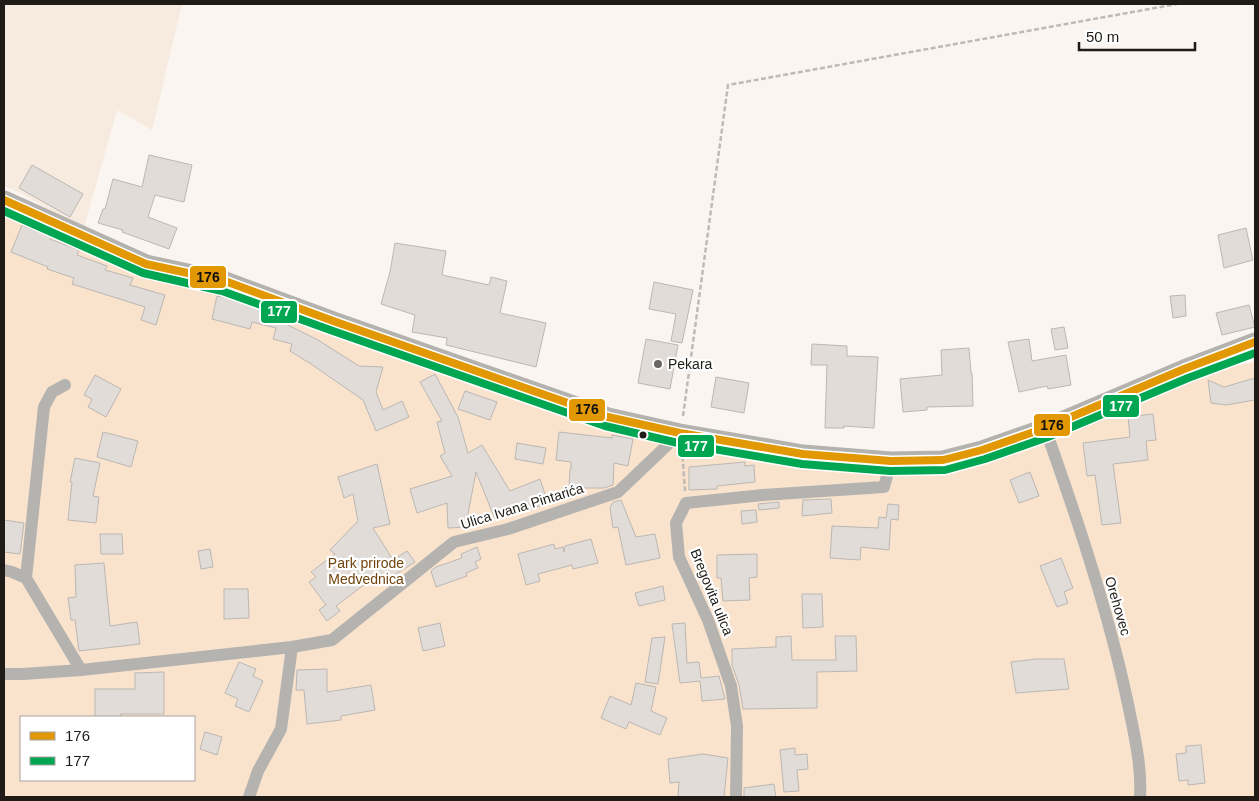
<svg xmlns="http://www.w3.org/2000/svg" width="1259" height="801" font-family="Helvetica,sans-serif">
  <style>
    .built { fill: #f7eadf }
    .green { fill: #f9e3cd; fill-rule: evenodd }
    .building { fill: #e1dcd8; stroke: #bbb7b3 }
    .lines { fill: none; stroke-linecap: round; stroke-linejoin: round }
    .path { stroke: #bdbab8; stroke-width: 2.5; stroke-dasharray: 5 2.5; stroke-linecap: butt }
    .street { stroke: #b5b3b0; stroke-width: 12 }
    .secondary { stroke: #b4b2af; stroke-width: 19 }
    .bus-1-casing { stroke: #fff; stroke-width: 11 }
    .bus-2-casing { stroke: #fff; stroke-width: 11 }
    .bus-1 { stroke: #e19802; stroke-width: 8 }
    .bus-2 { stroke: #00a651; stroke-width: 8 }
    .poi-dot { fill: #6c6763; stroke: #fff; stroke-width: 2 }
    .bus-dot { fill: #1f1b17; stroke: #fff; stroke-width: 2 }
    .labels { text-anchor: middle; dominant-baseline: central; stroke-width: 4.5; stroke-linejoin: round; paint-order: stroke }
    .poi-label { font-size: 14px; fill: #1f1b17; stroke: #fff; text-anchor: start }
    .street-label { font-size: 14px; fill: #1f1b17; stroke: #fff }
    .park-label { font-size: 14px; fill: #70440c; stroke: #fff }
    .line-badge { stroke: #fff; stroke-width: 2 }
    .badge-label { font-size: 14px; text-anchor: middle; font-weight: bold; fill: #fff }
    .pale-badge-label { font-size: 14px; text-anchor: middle; font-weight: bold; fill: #111 }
  </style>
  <rect width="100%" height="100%" fill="#faf5f0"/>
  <path class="built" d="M4,4H182L152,130L117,110L83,231L23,194L4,186Z"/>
  <path class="green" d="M4,212L127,270L325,317L581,408L803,454L953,456L1040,440L1195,373L1255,362V797H4ZM21,717H194V780H21Z"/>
  <path class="building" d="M149,155L192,165L184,202L155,195L148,217L177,228L169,249L122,232L123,230L98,223L103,209H105L113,179L142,187Z
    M32,165L83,194L70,217L19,188Z
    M22,225L51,237L50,239L79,250L77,255L107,266L105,270L133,278L130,285L165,295L156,325L141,320L145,307L72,284L74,278L47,269L48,267L11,252Z
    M1246,228L1253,260L1224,268L1218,235Z
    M395,243L446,251L442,275L489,285L491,277L507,281L500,313L546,323L536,367L446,345L447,338L412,332L415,315L381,304L390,272Z
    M654,282L693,290L682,343L671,341L676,314L649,309Z
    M1185,295L1186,316L1173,318L1170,296Z
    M217,296L246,301L290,317L288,325L318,340L359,366L383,367L376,392L383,410L402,401L409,417L376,431L363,400L311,364L290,351L292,344L273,339L276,328L252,322L250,329L212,319Z
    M1249,305L1255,327L1222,335L1216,313Z
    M1064,327L1068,348L1055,350L1051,329Z
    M646,339L678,345L670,389L638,383Z
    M1029,339L1032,361L1066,355L1071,385L1048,389L1047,386L1019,392L1008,342Z
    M812,344L847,346V356L878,357L874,428L844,426V428H825L827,365H811Z
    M969,348L971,373H972L973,406L927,407V410L903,412L900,379L942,375L941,350Z
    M435,374L458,417L468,453L482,445L510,491L540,479L548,503L520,513L518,510L495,519L476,472L468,514L469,527L448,528L447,503L417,513L410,489L452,476L440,456L445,453L437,422L442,421L420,382Z
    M95,375L121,389L106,417L88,407L92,399L84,395Z
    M716,377L749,383L744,413L711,407Z
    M1255,378V400L1226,405L1211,403L1208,380L1224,387Z
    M465,391L497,402L490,420L458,409Z
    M1153,414L1156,440L1146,441L1148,460L1113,464L1121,523L1102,525L1095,475L1087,476L1083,443L1130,437L1128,417Z
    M103,432L138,441L131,467L97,457Z
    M559,432L612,438V435L633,439L628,466L614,463L613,485L604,488H569L570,469L572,468H571V462L556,460Z
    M517,443L546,448L543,464L515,459Z
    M75,458L100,463L93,496L99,497L96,523L68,520L72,482H70Z
    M745,462V466L754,465L755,482L717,486V489L689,490V467Z
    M377,464L390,524L373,528L393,560L407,551L415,562L382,583L377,575L336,606L340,611L327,621L319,610L326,605L309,582L316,577L311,572L335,554L330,550L358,521L353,494L344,498L338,477Z
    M1030,472L1039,496L1019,503L1010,480Z
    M831,499L832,513L802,516L803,500Z
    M621,500L636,537L655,534L660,558L626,565L618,527L613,528L610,508L613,502Z
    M779,502V508L759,510L758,504Z
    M888,504L899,505L898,520L891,519L889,550L861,547L860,560L830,558L832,526L878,528L879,517L886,518Z
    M756,510L757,522L742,524L741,511Z
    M4,520L24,523L20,554L4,552Z
    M100,534H122L123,554H101Z
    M591,539L598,563L573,569L572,565L538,574L540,581L526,585L518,554L554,544L555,549L563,547L564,552L565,546Z
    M477,547L481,559L475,562L478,568L466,573L467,576L436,587L431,571L436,567L462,558L461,554Z
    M210,549L213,567L201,569L198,551Z
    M757,554V577L749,578L750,600L723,601L721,578H717V555Z
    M1061,558L1073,588L1064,592L1068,603L1057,607L1040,566Z
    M104,563L110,626L137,622L140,644L79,651L75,620H71L68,598L76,597L75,565Z
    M663,586L665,600L639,606L635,593Z
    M224,589H248L249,618L224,619Z
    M802,594H822L823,627L803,628Z
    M440,623L445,646L423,651L418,628Z
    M685,623L687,663L699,662L701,678L719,676L725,699L702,701L700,681L680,683L672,624Z
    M791,636L792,660H836L835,636H856L857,671L817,672V708L743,709L739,685L732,665V649L776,647V637Z
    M665,637L658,684L645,682L652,638Z
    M1036,659H1064L1069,689L1016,693L1011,662Z
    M239,662L256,669L253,676L263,681L249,712L235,706L238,699L225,693Z
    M327,669V692L371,685L375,710L341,716V720L307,724L304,690H296L297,670Z
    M164,672V714H120L121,717H95V689H135V673Z
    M636,683L656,687L651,711L667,718L660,735L629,722L626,729L601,718L610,696L631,705Z
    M205,732L222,737L217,755L200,749Z
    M1201,745L1205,783L1188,785V780L1179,781L1176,754L1186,753V746Z
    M795,748V755L807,754L808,769L797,770L799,791L784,792L780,750Z
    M703,754L728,758L724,797H678L679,782L670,783L668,759Z
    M774,784L776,797H744V788Z"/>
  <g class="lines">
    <path class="path" d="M683,416L728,85L1177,4
      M682,449L685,491"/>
    <path class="street" d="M1045,428C1077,518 1108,610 1128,704C1134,734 1142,766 1140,797
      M4,570L12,572L26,578L81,670
      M26,578L44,407L52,392L65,385
      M4,674H23L81,670L292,647L332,640L454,542L508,529L618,492L680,433
      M249,797L258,771L281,729L292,647
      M736,797L737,726L731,686L708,620L679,557L676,523L686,503L763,495L884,487L891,461"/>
    <path class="secondary" d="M4,200L146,264L225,281L336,322L608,417L680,433L803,454L891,461L943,460L982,450L1045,428L1184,369L1255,342"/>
    <g class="bus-1-casing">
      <path id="bus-1" d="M4,200L146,264L225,281L336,322L608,417L680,433L803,454L891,461L943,460L982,450L1045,428L1184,369L1255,342"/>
    </g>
    <g class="bus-2-casing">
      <path id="bus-2" d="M4,211L143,273L222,291L333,331L605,426L678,443L802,464L890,471L945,470L985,459L1048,437L1188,378L1255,353"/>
    </g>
    <use href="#bus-1" class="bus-1"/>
    <use href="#bus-2" class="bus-2"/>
  </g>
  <circle class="poi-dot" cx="658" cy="364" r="5"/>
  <circle class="bus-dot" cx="643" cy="435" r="4.5"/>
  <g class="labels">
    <g class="poi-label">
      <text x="668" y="364">Pekara</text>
    </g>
    <g class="street-label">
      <text transform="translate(522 506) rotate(-17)">Ulica Ivana Pintarića</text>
      <text transform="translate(712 592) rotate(68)">Bregovita ulica</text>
      <text transform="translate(1118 606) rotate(74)">Orehovec</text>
    </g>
    <g class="park-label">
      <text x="366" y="563">Park prirode<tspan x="366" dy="16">Medvednica</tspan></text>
    </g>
  </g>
  <g class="line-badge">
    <rect x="189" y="265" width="38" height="24" rx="5" fill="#e19802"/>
    <rect x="260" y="300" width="38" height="24" rx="5" fill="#00a651"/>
    <rect x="1102" y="394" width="38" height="24" rx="5" fill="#00a651"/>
    <rect x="568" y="398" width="38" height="24" rx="5" fill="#e19802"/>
    <rect x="1033" y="413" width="38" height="24" rx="5" fill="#e19802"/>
    <rect x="677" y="434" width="38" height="24" rx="5" fill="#00a651"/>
  </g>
  <g class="badge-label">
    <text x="279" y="316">177</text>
    <text x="1121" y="411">177</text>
    <text x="696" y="451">177</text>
  </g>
  <g class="pale-badge-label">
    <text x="208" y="282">176</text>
    <text x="587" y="414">176</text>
    <text x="1052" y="430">176</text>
  </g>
  <rect width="1259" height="801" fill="none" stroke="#1f1b17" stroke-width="10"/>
  <rect x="20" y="716" width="175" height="65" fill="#ffffff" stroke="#a5a4a2"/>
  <rect x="30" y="732" width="25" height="8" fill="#e19802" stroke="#a5a4a2"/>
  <text x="65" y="741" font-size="15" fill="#1f1b17">176</text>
  <rect x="30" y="757" width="25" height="8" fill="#00a651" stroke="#a5a4a2"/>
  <text x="65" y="766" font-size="15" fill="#1f1b17">177</text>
  <path d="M1079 42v8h116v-8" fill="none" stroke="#1f1b17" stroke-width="2.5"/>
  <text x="1086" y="42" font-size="15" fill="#1f1b17" stroke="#ffffff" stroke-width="4" paint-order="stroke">50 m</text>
</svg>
